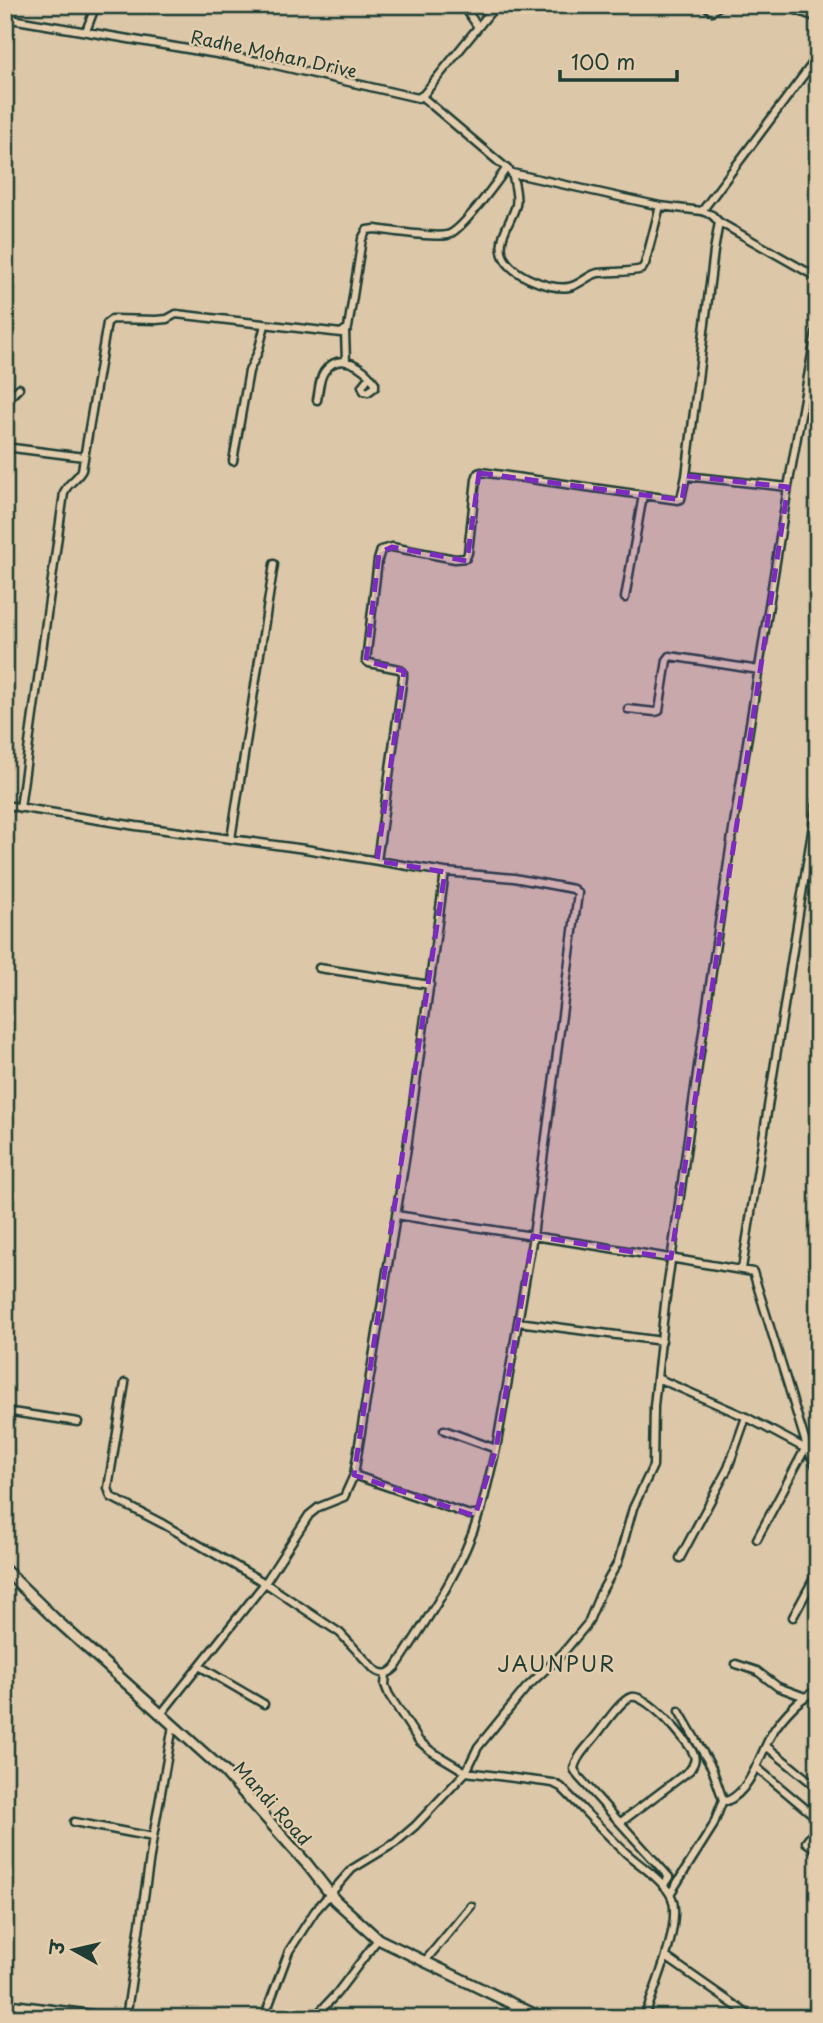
<svg xmlns="http://www.w3.org/2000/svg" width="823" height="2023" font-family="'Playpen Sans','Playpen Sans Deva',sans-serif">
  <style>
    .lines { fill: none; stroke-linecap: round; stroke-linejoin: round }
    .street-casing { stroke: #1f3d34; stroke-width: 11 }
    .secondary-casing { stroke: #1f3d34; stroke-width: 14 }
    .street { stroke: #e4cdad; stroke-width: 6 }
    .secondary { stroke: #e4cdad; stroke-width: 9 }
    .marked { fill: #7b2cbf; fill-opacity: 0.2; stroke: #7b2cbf; stroke-width: 5; stroke-dasharray: 14 9; stroke-linejoin: round }
    .labels { text-anchor: middle; dominant-baseline: central; stroke-width: 5; stroke-linejoin: round; paint-order: stroke }
    .street-label { font-size: 18px; fill: #1f3d34; stroke: #e4cdad }
    .quarter-label { font-size: 21px; letter-spacing: 2px; fill: #1f3d34; stroke: #e4cdad }
  </style>
  <rect width="100%" height="100%" fill="#dcc7a8"/>
  <filter id="ink" filterUnits="userSpaceOnUse"><feTurbulence type="fractalNoise" baseFrequency=".0143" numOctaves="2"/><feDisplacementMap in="SourceGraphic" scale="14" xChannelSelector="R" yChannelSelector="G"/><feConvolveMatrix kernelMatrix="1 2 1 2 8 2 1 2 1" color-interpolation-filters="sRGB"/></filter>
  <g filter="url(#ink)">
    <g class="lines">
      <g class="street-casing">
        <path id="street" d="M463,5L478,27
          M705,5L712,11L721,5
          M783,5L818,18
          M5,18L258,61L418,98L424,94L496,5
          M86,31L96,5
          M421,96L512,173L660,206L702,211L712,215L719,222L818,278
          M512,173C514,183 518,194 516,205C512,220 499,235 502,251C504,273 550,291 569,287C580,285 588,275 598,273C613,271 628,273 642,269L645,264L660,206
          M702,211L818,56
          M345,331L346,362
          M317,400C319,391 319,379 324,372C340,349 365,368 375,383V387L368,392L364,391L362,386L369,377
          M5,409L11,396L19,388
          M5,447L84,457
          M233,461L249,371L258,352L265,325
          M686,476L788,487
          M625,598L643,495
          M628,709L655,712L659,711L667,660L670,656L759,670
          M5,805L136,826L305,849L445,872L514,878L573,889L578,893L533,1236L496,1449L481,1511L477,1515H470L354,1475
          M20,808L64,493C67,483 77,480 82,470L107,323L112,319L156,320L167,319L176,314L341,333L348,328L362,239L367,230L375,229C392,231 433,238 447,235C461,232 496,183 506,169
          M231,839L274,564
          M377,861L403,677V672L399,669L369,663L366,661L378,560L381,550L392,547L455,559L466,558L468,553L476,479L478,473L481,472L678,500L681,499L686,476L714,251L719,222
          M319,968L430,985
          M396,1215L598,1246L753,1272L808,1450L818,1470
          M742,1269L818,794
          M518,1322L662,1341
          M657,1378L746,1417L808,1450
          M125,1383L108,1488L111,1497L163,1524L265,1583L340,1633L375,1670C384,1676 389,1674 396,1667C428,1618 462,1570 479,1514
          M5,1411L78,1422
          M444,1430L496,1449
          M757,1539L805,1449
          M680,1558L728,1468L746,1417
          M793,1617L818,1571
          M736,1664L757,1671L778,1687L805,1697
          M199,1666L264,1704
          M386,1674L385,1685L389,1695L419,1741L431,1751L466,1772L553,1783L561,1787C582,1808 603,1831 625,1852C638,1864 666,1882 672,1898C682,1925 654,1990 644,2018
          M161,1714L265,1583L309,1515L319,1507L344,1497L354,1475L407,1148L445,872
          M766,1746L818,1788
          M756,1767L818,1819
          M723,1800L727,1801C750,1792 760,1755 771,1735C777,1724 786,1714 795,1705C802,1699 809,1693 818,1691
          M74,1822L153,1837
          M621,1822L690,1770C693,1765 696,1761 694,1755C689,1741 646,1693 631,1697C621,1700 605,1724 598,1733C590,1744 576,1756 574,1769L578,1776L669,1877L663,1886
          M818,1826L806,1842L818,1851
          M670,1894L713,1826L723,1800L712,1768L679,1711
          M666,1957L753,2018
          M425,1961L471,1906
          M5,2003L124,2018
          M126,2018L153,1837L173,1726
          M264,2018L289,1951L315,1911L352,1869L395,1843L415,1826L466,1772L478,1747L526,1688L563,1653L588,1623L600,1594L618,1562L633,1508L653,1466L654,1406L665,1304L698,1066L731,842L788,487L818,321
          M314,2018L337,1993L378,1939"/>
      </g>
      <g class="secondary-casing">
        <path id="secondary" d="M5,1570L54,1618L225,1772L307,1864L335,1900L378,1939L542,2018"/>
      </g>
      <use href="#street" class="street"/>
      <use href="#secondary" class="secondary"/>
    </g>
  </g>
  <path class="marked" d="M479,473L682,500L686,476L788,487L671,1258L533,1236L496,1449L475,1516L354,1475L445,872L377,861L404,671L366,661L379,553L392,547L467,561Z"/>
  <g class="labels">
    <g class="street-label">
      <text transform="translate(274 53) rotate(12)">Radhe Mohan Drive</text>
      <text transform="translate(273 1803) rotate(48)">Mandi Road</text>
    </g>
    <g class="quarter-label">
      <text x="557" y="1663">JAUNPUR</text>
    </g>
  </g>
  <rect width="823" height="2023" fill="none" stroke="#e4cdad" stroke-width="28"/>
  <rect x="14" y="14" width="795" height="1995" fill="none" stroke="#1f3d34" stroke-width="2.5" filter="url(#ink)"/>
  <g transform="translate(74 1950) rotate(278)" stroke="#e4cdad" stroke-width="5" paint-order="stroke">
  <path d="M0-5L12 26L0 18L-12 26Z" fill="#1f3d34"/>
  <text y="-10" font-size="19" font-weight="bold" text-anchor="middle" fill="#1f3d34">उ</text>
  </g>
  <path d="M560 70v10h117v-10" fill="none" stroke="#1f3d34" stroke-width="3.5"/>
  <text x="571" y="70" font-size="21" fill="#1f3d34" stroke="#e4cdad" stroke-width="5" paint-order="stroke">100 m</text>
</svg>
